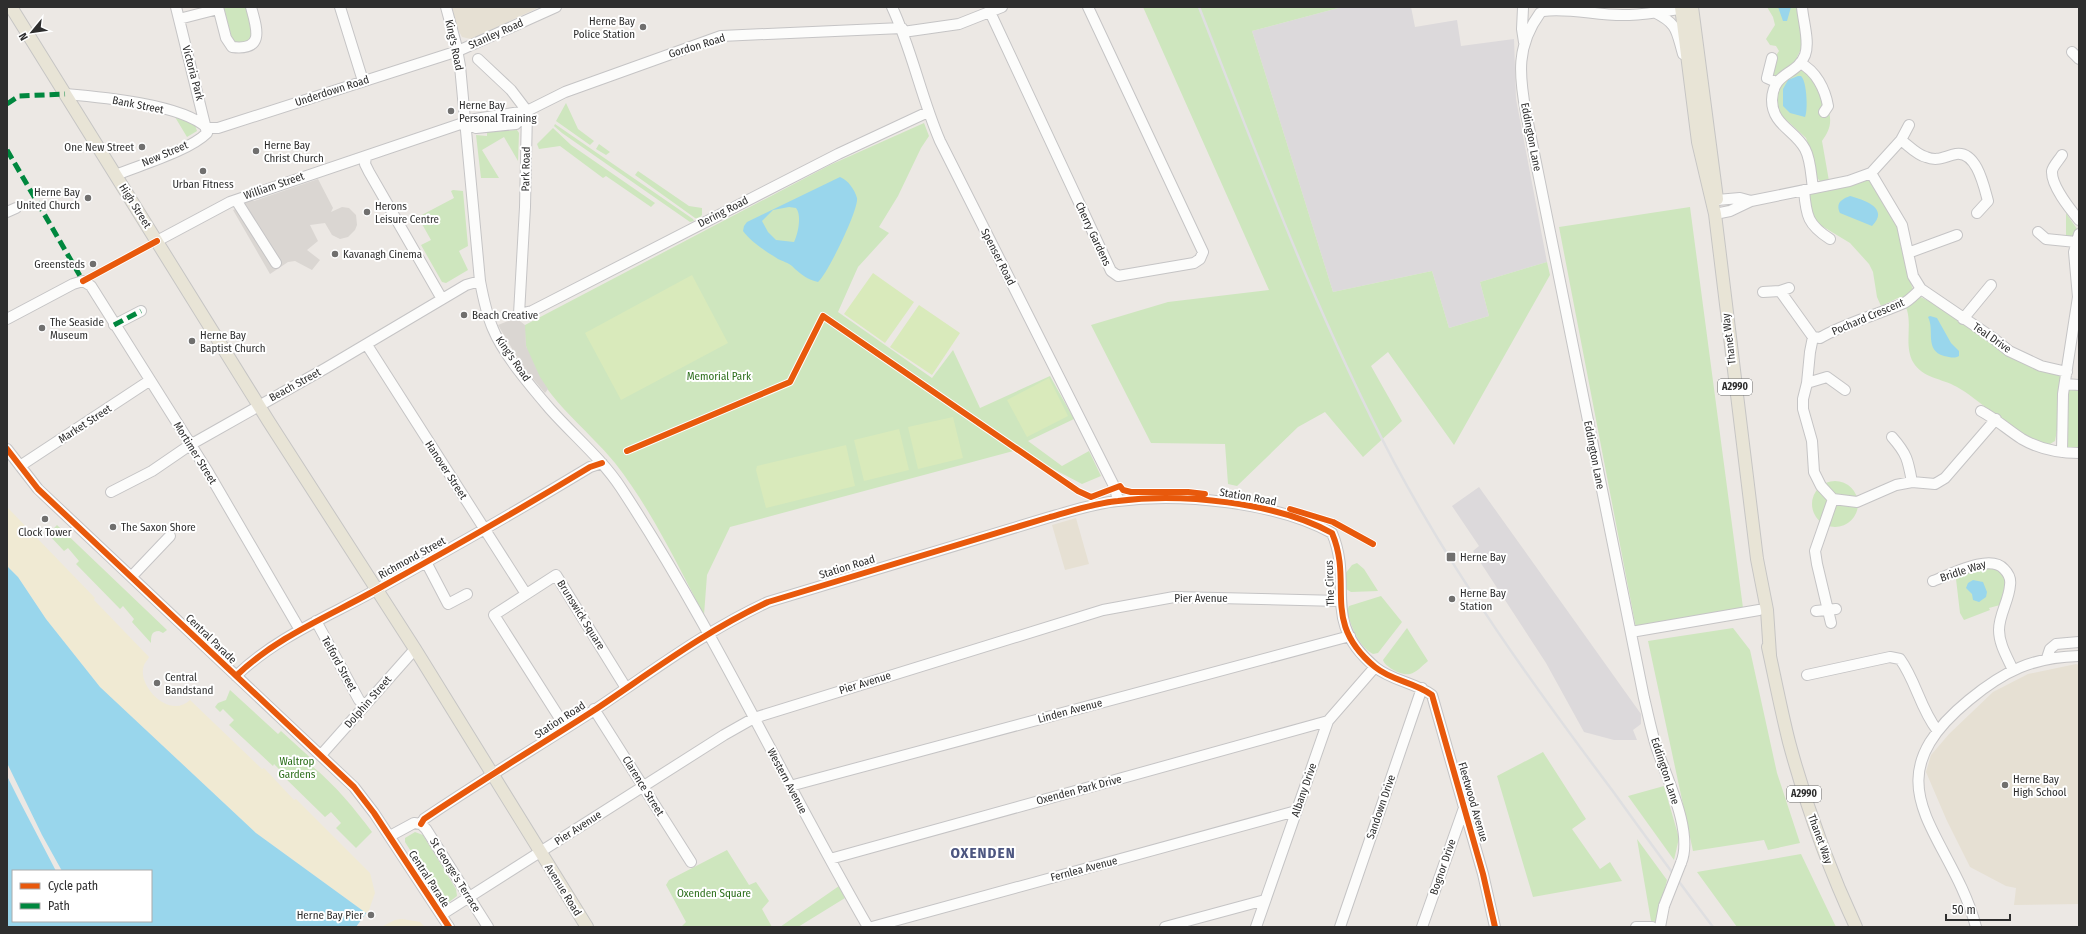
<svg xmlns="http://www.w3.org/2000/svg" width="2086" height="934" font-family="'Fira Sans Condensed',sans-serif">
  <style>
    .industrial { fill: #dcd9db }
    .education { fill: #e6e0d3 }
    .green { fill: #cee6be }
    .sand { fill: #f0ead3 }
    .pitch { fill: #d9eabb }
    .plaza { fill: #dad6d2 }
    .water { fill: #99d6ec; fill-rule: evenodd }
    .pier { fill: #ece8e4 }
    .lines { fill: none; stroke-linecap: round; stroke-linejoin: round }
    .minor-casing { stroke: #c5c4c5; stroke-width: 12 }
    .major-casing { stroke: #c6c5c4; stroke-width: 14 }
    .minor { stroke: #fcfcfb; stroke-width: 10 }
    .major { stroke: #e8e4d6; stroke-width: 12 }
    .rail { stroke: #dfdfe1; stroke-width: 2.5 }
    .minor-bridge-casing { stroke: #c5c4c5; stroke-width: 12; stroke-linecap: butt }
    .minor-bridge { stroke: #fcfcfb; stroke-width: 10 }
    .quiet { stroke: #00873e; stroke-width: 5; stroke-dasharray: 10 5; stroke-linecap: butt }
    .cycleway-casing { stroke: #fff; stroke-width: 8 }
    .cycleway { stroke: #e8590c; stroke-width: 6 }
    .poi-dot { fill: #706f6e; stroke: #fff; stroke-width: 1.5 }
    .labels { text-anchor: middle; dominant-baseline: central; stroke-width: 4; stroke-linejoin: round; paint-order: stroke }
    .shield { fill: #fff; stroke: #6d6d6d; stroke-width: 1 }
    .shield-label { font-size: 10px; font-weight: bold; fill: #2e2e2e }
    .poi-label { font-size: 11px; fill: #2e2e2e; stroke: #fff; text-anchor: start }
    .street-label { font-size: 11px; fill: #2e2e2e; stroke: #fff }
    .park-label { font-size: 11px; fill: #2c6e1b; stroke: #fff }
    .district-label { font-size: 15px; font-weight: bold; letter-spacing: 1px; fill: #4d5680; stroke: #fff }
  </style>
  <rect width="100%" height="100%" fill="#ece8e4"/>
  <path class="industrial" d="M1342,7H1411L1415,27L1457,20L1461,46L1514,39L1516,99L1547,262L1480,282L1489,316L1449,328L1432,271L1333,292L1252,31Z
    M1479,487L1641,714V724L1633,730L1637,740H1614L1584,732L1546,663L1473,551L1479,546L1452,506Z"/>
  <path class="education" d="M452,7H540L471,39L462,37L457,27Z
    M1076,518L1089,564L1065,570L1052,525Z
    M2076,664L2079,665V904L2014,905L2016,888L2006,886L1970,867L1947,821L1926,772L1931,755L1949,734L1993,692L2028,674Z"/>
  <path class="green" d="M224,7H247L254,34L249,42L234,44L229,37L231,36Z
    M1143,7H1342L1252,31L1333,292L1432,271L1449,328L1489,316L1480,282L1547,262L1550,275L1454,445L1388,352L1371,366L1402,421L1363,457L1325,412L1298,427L1237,486L1228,484L1225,444L1151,443L1091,325L1168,302L1269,290Z
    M1767,7H1799L1802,47L1797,57L1810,68L1826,102L1822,104V110L1829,112C1832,124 1829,131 1822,141L1829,181L1869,177L1895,217L1912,287L1917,295L1936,305L1995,344C1997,356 2045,367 2057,372C2064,376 2071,380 2079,384V449L2065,447L2060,428L2057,430L2055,441L2050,444C2025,445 1981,400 1957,387C1942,378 1923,379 1913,362C1904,345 1912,327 1907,310C1905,306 1901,301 1898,298L1881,306L1877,297L1873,272L1869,264L1850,243L1817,223L1812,216L1807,192L1822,188L1820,181L1815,176L1812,156L1806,138L1780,114L1776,108L1773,76V60L1779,51L1776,46L1770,45L1766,39L1775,25L1773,17Z
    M566,103L578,129L594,141L590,145L556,121Z
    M175,117L195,125L197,131L187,137Z
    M924,123L929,136L921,148L898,196L879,227L889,233L858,267L838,312L932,378L953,350L980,408L1050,376L1074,419L1028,441L1062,466L1089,451L1101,476L1082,484L1017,450L730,527L707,575L704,615C677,564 651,509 615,463C587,428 536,392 526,346C525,339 525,332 525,325L830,165Z
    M555,124L693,219L694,221L690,222L562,133L554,126Z
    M553,128L571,145L655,203L651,207L606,176L603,178L560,146L539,149L537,144Z
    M517,130L519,133L518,161L504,137L482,150L499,178H481L476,135L487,136V132Z
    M599,144L610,152L606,155L596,149Z
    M638,171L689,206L702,208V215L698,219L695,218L635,175Z
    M453,190L463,191L468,246L459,251L468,270L446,283L442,282L421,245L431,240L418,217L454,198L451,191Z
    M1690,207L1743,608L1636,628L1559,227Z
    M2066,213L2077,229L2076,238L2066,239Z
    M1812 504a23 23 0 1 1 46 0a23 23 0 1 1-46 0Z
    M57,525L167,630L163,633L159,631C151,631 151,636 151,643L132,622L134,619L123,606L120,609L76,564L79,561L68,548L64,551L48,534Z
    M1357,563L1364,569L1378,591L1351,592L1346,589L1345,574L1352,565Z
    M1997,567L2006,580L2000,605L1989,608L1990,610L1964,620L1960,613L1956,579L1971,570Z
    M1381,596L1402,622L1378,653L1373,654C1358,646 1351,626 1347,611L1349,606Z
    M1407,628L1428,661C1423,665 1416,673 1410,674C1402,676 1385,667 1383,660Z
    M1733,628L1750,650L1777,773L1800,843L1768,850L1764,840L1693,851L1648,641Z
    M230,690L278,734L281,731L315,762L312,766C336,786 354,808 372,832L356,848L336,828L341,823L331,812L325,817L280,773L281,771L274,764L273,766L229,725L234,720L223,709L220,712L215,707L218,703L226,700Z
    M1543,752L1586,819L1572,829L1600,869L1610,862L1622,881L1533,897L1497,776Z
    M1664,786L1679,838L1674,860L1628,796Z
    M415,832L423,835L456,889L457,896L445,905L405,842V838Z
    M1637,839L1667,880L1656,924L1651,921Z
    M727,850L749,885L756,882L769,901L762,909L772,927H681L686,922L666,885L669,880Z
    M1801,854L1836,927H1737L1697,872Z
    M839,886L845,898L798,927H780Z"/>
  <path class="sand" d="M7,507L95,598L94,600L149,657C148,660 145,662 144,665C136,685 169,720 190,700L262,769L264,768L294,800L296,799L370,873L375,893L369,910L366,913L256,833L100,687L46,619L18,577L7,566Z
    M402,919L420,922L425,927L383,926L395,920Z"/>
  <path class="pitch" d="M873,273L914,302L885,343L844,314Z
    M692,275L728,343L621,400L585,333Z
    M919,305L960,333L932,375L890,347Z
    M1049,378L1068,416L1027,437L1007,400Z
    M953,417L963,458L918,469L908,427Z
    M899,429L909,470L864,481L854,440Z
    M846,445L855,486L766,508L756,470L757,466Z"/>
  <path class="plaza" d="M318,179L333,208L331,212L342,207L349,208L356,215L357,225L355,230L348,237L340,239L332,235L325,223L310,225L318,241L307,250L320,260L312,270L295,261L288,262L270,274L233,210L245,205L244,202L251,199L254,201Z
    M516,318L525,325L526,346L540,377L548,389L545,393L523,367L498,325Z"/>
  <path class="water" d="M1778,7H1791L1787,21H1783Z
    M1798,76H1801C1807,81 1808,111 1805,117L1790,113L1783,106V89L1788,80Z
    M840,177C848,180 855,190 857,198C859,209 827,275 818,282C808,280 800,274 792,266C789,263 782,261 778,259C767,252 751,242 743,231L744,226L747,222ZM789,207L796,208C802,215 798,234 794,242L776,240L768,232L762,221L773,210Z
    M1850,196C1864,200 1890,208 1872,226L1840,213C1835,203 1842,199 1850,196Z
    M1930,316L1937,318L1951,343L1959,351V356C1954,359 1950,357 1944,356C1924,350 1935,330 1928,317Z
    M7,566L18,577L46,619L100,687L256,833L366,913L379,927H7ZM13,871H151V921H13Z
    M1973,580L1983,582L1987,592L1986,597L1979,602L1973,600L1972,594L1966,588L1968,583Z"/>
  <path class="pier" d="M7,763L42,835L62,871H56L19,800L7,776Z
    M367,912L381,926V927H356Z"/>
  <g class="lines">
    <g class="minor-casing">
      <path id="minor" d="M218,7L226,38L232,47C265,51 257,29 251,7
        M340,7L363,81
        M446,7L456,44L460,66L480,281C483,297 486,313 493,329C503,354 532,388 550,409C574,436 602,459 621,488C714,629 784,782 868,927
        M892,7C912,50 921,97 940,141L1115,488L1118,501
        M1802,7C1803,21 1810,42 1805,55C1797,76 1773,71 1772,100C1772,125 1795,130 1805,149C1811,160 1811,176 1813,188
        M1523,8L1522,29L1524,42
        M1543,11C1568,7 1599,16 1626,15C1646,15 1668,10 1688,8
        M990,12L1111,271L1118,276L1194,263L1200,259L1203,252L1088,7
        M1654,12C1678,24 1676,30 1683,54
        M1540,13C1516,46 1519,75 1526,113L1644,698C1648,714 1651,730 1656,746C1666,777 1694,832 1681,863
        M179,19L218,9
        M903,32L959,24L1002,7
        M2072,52L2079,59
        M1772,58L1767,78L1776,82
        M478,59L511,90L527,111L525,207L519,314L532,311L838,154L928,112
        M1800,63C1816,71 1825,89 1828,106L1824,112
        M65,94C100,97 182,104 207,128
        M466,123L476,128L516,124L527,111
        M207,128H218L458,51L556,7
        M1901,140C1908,145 1917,155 1926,157C1938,162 1945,156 1956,154C1977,151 1984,187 1988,201L1977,213
        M2062,155C2059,160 2053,166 2052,171C2051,186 2070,209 2079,220
        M366,156L365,164L369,172L442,299
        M1871,173L1902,225L1913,276L1921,289L1993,338L2009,351L2041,366L2067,372
        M116,175C140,165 189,151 207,133L176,7
        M1804,190C1806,216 1808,225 1830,239
        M236,200L276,263
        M1717,200L1740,198L1751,201
        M7,212L16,208
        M1715,214L1730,211L1751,201L1849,181L1871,173L1901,140L1909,125
        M2038,232L2046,239L2076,242
        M157,241L230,202L475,119L527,111L565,92L721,36L902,28
        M1908,253L1957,235
        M1921,289C1916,293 1910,300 1904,303C1877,315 1845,323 1820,338L1813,337L1810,352L1807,383L1803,399V409L1812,441L1814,472L1821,486L1833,499L1857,502L1896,485L1912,482L1935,484L1945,478L1996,419
        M1780,291L1813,337
        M1763,292L1780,291L1789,288
        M7,319L73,284L83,281L91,286L208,472L300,630
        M1963,319L1991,285
        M114,325L141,311
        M367,345L526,594
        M1807,383L1827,377L1845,390
        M2065,384L2079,385
        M1981,411C1996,419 2008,430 2022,439C2039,449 2059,453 2079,453
        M1892,437C1907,454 1908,460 1912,482
        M7,449L38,489L354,787L374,813L449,927
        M2062,452L2063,394L2078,297L2074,252L2079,234
        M20,466L149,381
        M111,492L152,471L190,445L326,368L466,285L480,281
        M426,562L448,604L467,594
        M132,576L170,536
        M1933,581C1950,575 1990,553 2004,569C2008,573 2011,579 2010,585C2009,601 1999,614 1999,630C1999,644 2007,657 2013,670
        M1816,611L1836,609
        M316,621L359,700L364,705
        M1831,623L1817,564L1815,551L1833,499
        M1631,632L1759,610
        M2047,658L2050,649L2056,644L2079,642
        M1807,675L1890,657L1900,659C1916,681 1920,708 1937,730
        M236,676C275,638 327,617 374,591C447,551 519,510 590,467L602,463
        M594,709L691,862
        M566,728L494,615L556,575L626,688
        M321,755L415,649
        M790,786L1350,636
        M421,824L424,819C480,781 537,747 593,711C650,673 705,631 768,602L1050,517C1072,511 1095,503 1118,501C1181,493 1276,502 1332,533C1354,585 1320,621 1375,667C1392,681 1414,682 1432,695L1483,874L1495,927
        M421,824L426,829L488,927
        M390,836L414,823L421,824
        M830,859L1328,721
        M441,915L724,735L754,718L1103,610L1174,597L1340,601
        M872,927L1296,811
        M1165,927L1265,900
        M1256,927L1328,721L1375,667
        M1340,927L1422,688
        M1422,927L1464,808
        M1636,927H1652
        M1660,927L1664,906
        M1976,927C1951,832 1864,786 1969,700C2004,671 2033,657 2079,656"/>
    </g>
    <g class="major-casing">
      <path id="major" d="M11,7L269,422L415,649L587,927
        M1681,7L1698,142L1715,214L1757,559L1767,610L1770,655
        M1692,7L1717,199
        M1768,647C1775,679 1781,710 1789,742C1806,805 1828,867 1856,927"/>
    </g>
    <use href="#minor" class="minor"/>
    <use href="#major" class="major"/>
    <path class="rail" d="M1199,7C1259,160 1317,316 1394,462C1456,578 1533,685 1612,790C1645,836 1679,882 1713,927"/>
    <g class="minor-bridge-casing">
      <path id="minor-bridge" d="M1664,906L1681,863"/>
    </g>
    <use href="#minor-bridge" class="minor-bridge"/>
    <path class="quiet" d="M7,104L19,96L65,94
      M7,150L83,281L85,280
      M114,325L141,311"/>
    <g class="cycleway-casing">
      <path id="cycleway" d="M83,281L157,241
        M7,449L38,489L354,787L374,813L449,927
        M627,451L790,382L823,316L1078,491L1091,497L1120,486L1123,490L1131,492H1188L1205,494
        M1290,509L1333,522L1373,544
        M236,676C275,638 327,617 374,591C447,551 519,510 590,467L602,463
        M421,824L424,819C480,781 537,747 593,711C650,673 705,631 768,602L1050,517C1072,511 1095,503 1118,501C1181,493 1276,502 1332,533C1354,585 1320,621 1375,667C1392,681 1414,682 1432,695L1483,874L1495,927"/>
    </g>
    <use href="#cycleway" class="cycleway"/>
  </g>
  <g class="poi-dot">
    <circle cx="643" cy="27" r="4"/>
    <circle cx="451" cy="111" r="4"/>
    <circle cx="142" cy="147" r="4"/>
    <circle cx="256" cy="151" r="4"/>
    <circle cx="203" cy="171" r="4"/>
    <circle cx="88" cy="198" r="4"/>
    <circle cx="367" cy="212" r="4"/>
    <circle cx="335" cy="254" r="4"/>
    <circle cx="93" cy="264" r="4"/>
    <circle cx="464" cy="315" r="4"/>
    <circle cx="42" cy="328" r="4"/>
    <circle cx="192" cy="341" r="4"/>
    <circle cx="45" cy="519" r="4"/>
    <circle cx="113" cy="527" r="4"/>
    <rect x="1446" y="552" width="10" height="10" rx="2"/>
    <circle cx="1452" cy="599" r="4"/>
    <circle cx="157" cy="683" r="4"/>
    <circle cx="2005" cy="785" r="4"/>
    <circle cx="371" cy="915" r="4"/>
  </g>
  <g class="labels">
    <g class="shield">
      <rect x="1718" y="379" width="34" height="16" rx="3"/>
      <rect x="1787" y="786" width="34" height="16" rx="3"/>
    </g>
    <g class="shield-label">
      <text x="1735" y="387">A2990</text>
      <text x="1804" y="794">A2990</text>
    </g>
    <g class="poi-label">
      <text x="635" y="21" text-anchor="end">Herne Bay<tspan x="635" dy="13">Police Station</tspan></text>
      <text x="459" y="105">Herne Bay<tspan x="459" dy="13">Personal Training</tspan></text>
      <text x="264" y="145">Herne Bay<tspan x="264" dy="13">Christ Church</tspan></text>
      <text x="134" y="147" text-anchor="end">One New Street</text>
      <text x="203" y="184" text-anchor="middle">Urban Fitness</text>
      <text x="80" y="192" text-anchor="end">Herne Bay<tspan x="80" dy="13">United Church</tspan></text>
      <text x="375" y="206">Herons<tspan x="375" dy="13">Leisure Centre</tspan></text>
      <text x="343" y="254">Kavanagh Cinema</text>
      <text x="85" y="264" text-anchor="end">Greensteds</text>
      <text x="472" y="315">Beach Creative</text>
      <text x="50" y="322">The Seaside<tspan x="50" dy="13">Museum</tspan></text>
      <text x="200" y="335">Herne Bay<tspan x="200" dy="13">Baptist Church</tspan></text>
      <text x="121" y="527">The Saxon Shore</text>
      <text x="45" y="532" text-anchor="middle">Clock Tower</text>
      <text x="1460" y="557">Herne Bay</text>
      <text x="1460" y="593">Herne Bay<tspan x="1460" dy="13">Station</tspan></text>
      <text x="165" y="677">Central<tspan x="165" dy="13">Bandstand</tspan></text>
      <text x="2013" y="779">Herne Bay<tspan x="2013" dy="13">High School</tspan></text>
      <text x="363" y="915" text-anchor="end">Herne Bay Pier</text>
    </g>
    <g class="street-label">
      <text transform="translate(496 34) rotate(-24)">Stanley Road</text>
      <text transform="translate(454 45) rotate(78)">King's Road</text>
      <text transform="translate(697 46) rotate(-17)">Gordon Road</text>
      <text transform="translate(193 73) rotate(75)">Victoria Park</text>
      <text transform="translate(332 91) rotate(-18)">Underdown Road</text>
      <text transform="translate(138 105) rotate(11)">Bank Street</text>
      <text transform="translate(1531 137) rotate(79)">Eddington Lane</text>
      <text transform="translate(165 154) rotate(-23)">New Street</text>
      <text transform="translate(526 169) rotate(-89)">Park Road</text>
      <text transform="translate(274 186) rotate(-19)">William Street</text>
      <text transform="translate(135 206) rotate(58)">High Street</text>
      <text transform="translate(723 212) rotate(-27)">Dering Road</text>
      <text transform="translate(1093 234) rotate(65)">Cherry Gardens</text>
      <text transform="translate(998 257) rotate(63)">Spenser Road</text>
      <text transform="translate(1868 317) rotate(-23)">Pochard Crescent</text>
      <text transform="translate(1992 338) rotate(35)">Teal Drive</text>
      <text transform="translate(1729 339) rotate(-97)">Thanet Way</text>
      <text transform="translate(513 359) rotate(55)">King's Road</text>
      <text transform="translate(295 385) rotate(-29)">Beach Street</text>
      <text transform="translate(85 424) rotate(-33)">Market Street</text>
      <text transform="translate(195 453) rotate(58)">Mortimer Street</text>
      <text transform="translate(1594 455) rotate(79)">Eddington Lane</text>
      <text transform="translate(446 470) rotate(57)">Hanover Street</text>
      <text transform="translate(1248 497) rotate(10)">Station Road</text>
      <text transform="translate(412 558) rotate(-29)">Richmond Street</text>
      <text transform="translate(847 567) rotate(-17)">Station Road</text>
      <text transform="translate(1963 571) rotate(-18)">Bridle Way</text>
      <text transform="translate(1330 583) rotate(-92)">The Circus</text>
      <text x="1201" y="598">Pier Avenue</text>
      <text transform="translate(581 615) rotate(58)">Brunswick Square</text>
      <text transform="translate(211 639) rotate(44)">Central Parade</text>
      <text transform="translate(339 664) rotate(61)">Telford Street</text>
      <text transform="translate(865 683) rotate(-17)">Pier Avenue</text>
      <text transform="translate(368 702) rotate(-49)">Dolphin Street</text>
      <text transform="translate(1070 711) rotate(-15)">Linden Avenue</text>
      <text transform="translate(560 720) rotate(-33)">Station Road</text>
      <text transform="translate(1665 771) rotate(72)">Eddington Lane</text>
      <text transform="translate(787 781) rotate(62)">Western Avenue</text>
      <text transform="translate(643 786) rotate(58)">Clarence Street</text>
      <text transform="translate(1079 790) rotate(-15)">Oxenden Park Drive</text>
      <text transform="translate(1304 790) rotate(-71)">Albany Drive</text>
      <text transform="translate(1473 802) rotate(74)">Fleetwood Avenue</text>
      <text transform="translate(1381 807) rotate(-71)">Sandown Drive</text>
      <text transform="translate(578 828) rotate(-33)">Pier Avenue</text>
      <text transform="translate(1820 839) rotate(70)">Thanet Way</text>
      <text transform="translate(1443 867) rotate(-71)">Bognor Drive</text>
      <text transform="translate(1084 869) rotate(-15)">Fernlea Avenue</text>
      <text transform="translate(455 875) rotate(58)">St George's Terrace</text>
      <text transform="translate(429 879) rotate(57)">Central Parade</text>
      <text transform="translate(563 890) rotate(58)">Avenue Road</text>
    </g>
    <g class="park-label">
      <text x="719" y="376">Memorial Park</text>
      <text x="297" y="761">Waltrop<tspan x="297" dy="13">Gardens</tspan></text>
      <text x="714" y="893">Oxenden Square</text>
    </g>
    <g class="district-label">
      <text x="983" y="853">OXENDEN</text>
    </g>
  </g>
  <rect width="2086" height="934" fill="none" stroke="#2e2e2e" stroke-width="16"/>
  <rect x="12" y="870" width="140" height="52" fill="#ffffff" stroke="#ababab"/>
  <rect x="20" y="883" width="20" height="6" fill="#e8590c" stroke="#ababab"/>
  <text x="48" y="890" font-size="12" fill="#2e2e2e">Cycle path</text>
  <rect x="20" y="903" width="20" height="6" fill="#00873e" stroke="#ababab"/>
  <text x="48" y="910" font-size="12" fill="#2e2e2e">Path</text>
  <g transform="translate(32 32) rotate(241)" stroke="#ffffff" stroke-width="3" paint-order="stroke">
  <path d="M0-3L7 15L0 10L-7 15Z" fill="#2e2e2e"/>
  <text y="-6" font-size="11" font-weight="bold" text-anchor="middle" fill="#2e2e2e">N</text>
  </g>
  <path d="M1946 914v6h64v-6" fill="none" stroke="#2e2e2e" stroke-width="2"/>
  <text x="1952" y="914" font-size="12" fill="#2e2e2e" stroke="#ffffff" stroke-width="3" paint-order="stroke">50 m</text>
</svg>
